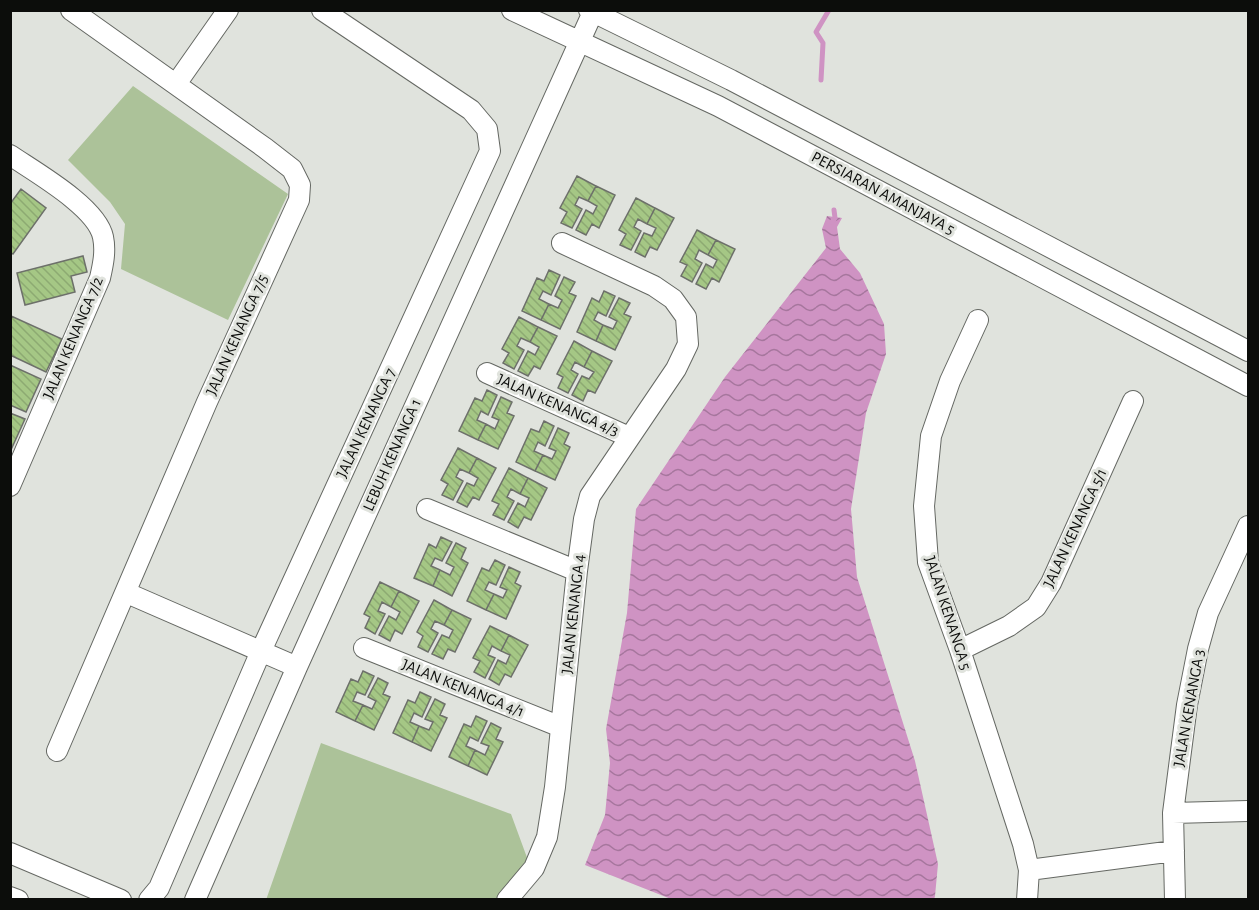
<svg xmlns="http://www.w3.org/2000/svg" width="1259" height="910" font-family="'Alegreya Sans',sans-serif">
  <style>
    .green { fill: #acc299 }
    .water { fill: url(#water-waves) }
    .lines { fill: none; stroke-linecap: round; stroke-linejoin: round }
    .stream { stroke: #cf93c3; stroke-width: 5 }
    .building { fill: url(#building-back-hatch); stroke: #6d706a; stroke-width: 1.5 }
    .minor-casing { stroke: #656863; stroke-width: 22 }
    .minor { stroke: #fff; stroke-width: 20 }
    .labels { text-anchor: middle; dominant-baseline: central; stroke-width: 6; stroke-linejoin: round; paint-order: stroke }
    .street-label { font-size: 16px; fill: #0c0d0b; stroke: #e0e3dd }
  </style>
  <defs>
    <pattern id="water-waves" width="16" height="10" patternUnits="userSpaceOnUse" patternTransform="scale(1.5)"><rect width="16" height="10" fill="#cf93c3"/><path d="M0 5q4-4 8 0t8 0" fill="none" stroke="#a6769d"/></pattern>
    <pattern id="building-back-hatch" width="6" height="6" patternUnits="userSpaceOnUse" patternTransform="scale(1.5)"><rect width="6" height="6" fill="#a5c785"/><path d="M-1 5l2 2M0 0l6 6M5-1l2 2" fill="none" stroke="#8daa72"/></pattern>
  </defs>
  <rect width="100%" height="100%" fill="#e0e3dd"/>
  <path class="green" d="M133,86L288,194L228,320L121,269L125,224L110,202L68,160Z
    M321,743L511,814L529,863L500,899L266,900Z"/>
  <path class="water" d="M827,216L842,218L837,227L840,249L860,273L884,324L886,354L866,413L851,509L857,577L915,761L938,864L935,896L934,900L671,899L585,865L605,815L610,763L606,729L627,613L636,509L725,377L826,248L822,229Z"/>
  <g class="lines">
    <path class="stream" d="M821,80L823,43L816,32L829,10
      M832,222L835,218L834,210"/>
  </g>
  <path class="building" d="M577,176L596,186L588,201L579,197L575,205L582,209L572,228L561,223L567,212L560,208Z
    M596,186L615,195L599,228L592,224L586,235L576,230L586,210L593,214L597,206L588,201Z
    M21,189L46,208L13,254L10,252V204Z
    M636,198L655,208L647,224L638,219L634,227L641,231L631,250L620,245L626,234L619,230Z
    M655,208L674,218L657,250L650,247L645,257L635,252L644,233L652,236L656,228L647,224Z
    M697,230L716,240L708,255L699,250L695,259L702,263L692,282L681,276L687,265L680,262Z
    M716,240L735,249L719,282L712,278L706,289L696,284L706,264L713,268L717,260L708,255Z
    M83,256L87,272L71,276L75,292L25,305L17,273Z
    M549,270L560,275L551,295L543,291L539,299L549,304L541,320L522,311L537,278L544,281Z
    M564,277L575,282L569,293L576,296L560,329L541,320L549,304L558,308L562,300L555,296Z
    M604,291L615,296L606,316L598,312L594,320L603,325L596,341L577,332L592,298L599,302Z
    M619,298L630,303L624,314L631,317L615,350L596,341L603,325L613,329L617,321L609,317Z
    M11,316L62,339L46,372L10,355Z
    M519,317L538,327L530,342L521,338L517,346L524,350L514,369L503,363L509,353L502,349Z
    M538,327L557,336L540,369L534,366L528,376L518,371L528,351L535,355L539,347L530,342Z
    M574,341L592,351L584,367L575,362L571,370L578,374L568,393L558,388L563,377L557,374Z
    M592,351L612,361L595,393L588,390L583,401L572,395L582,376L589,379L594,372L584,367Z
    M10,365L41,379L26,412L10,405Z
    M487,390L497,395L488,415L481,411L477,420L486,424L478,440L459,431L475,398L482,401Z
    M501,397L512,402L507,413L514,416L498,449L478,440L486,424L495,429L499,420L492,417Z
    M10,413L25,419L10,452Z
    M544,421L554,426L545,446L538,442L534,451L543,455L535,471L516,462L531,429L539,432Z
    M558,428L569,433L564,444L570,447L555,480L535,471L543,455L552,459L556,451L549,448Z
    M458,448L477,458L469,473L460,469L456,477L463,481L453,500L442,495L448,484L441,480Z
    M477,458L496,468L479,500L473,497L467,507L457,502L467,483L474,486L478,478L469,473Z
    M509,468L528,478L520,494L511,489L507,497L514,501L504,520L493,515L499,504L492,501Z
    M528,478L547,488L531,520L524,517L518,528L508,522L518,503L525,507L529,498L520,494Z
    M441,537L452,542L442,561L435,558L431,566L440,570L433,586L414,578L429,544L436,548Z
    M456,543L466,548L461,559L468,563L452,596L433,586L440,570L450,575L454,567L446,563Z
    M495,560L505,565L496,585L489,582L485,590L494,594L486,610L467,601L482,568L489,571Z
    M509,567L520,572L515,583L521,586L506,619L486,610L494,594L503,598L507,590L500,587Z
    M380,582L399,591L391,607L382,602L378,611L385,614L375,634L365,628L370,617L364,614Z
    M399,591L419,601L402,634L395,630L390,641L379,635L389,616L396,620L400,612L391,607Z
    M434,600L452,610L444,625L435,621L431,629L438,633L428,652L418,647L423,636L417,632Z
    M452,610L471,619L455,652L448,649L443,659L432,654L442,635L449,638L453,630L444,625Z
    M490,626L509,635L501,651L492,646L488,655L495,658L485,678L474,672L480,661L473,658Z
    M509,635L528,645L511,677L505,674L499,685L489,679L498,660L506,664L510,655L501,651Z
    M363,671L374,676L365,695L357,692L353,701L363,705L355,721L336,712L351,679L358,682Z
    M378,678L388,683L383,694L390,697L374,730L355,721L363,705L372,709L376,701L368,697Z
    M420,692L431,697L422,717L414,713L410,722L419,726L412,742L393,733L408,700L415,703Z
    M435,699L445,704L440,715L447,718L431,751L412,742L419,726L429,730L433,722L425,719Z
    M476,716L487,721L478,741L470,737L466,746L475,750L468,766L449,757L464,724L471,727Z
    M491,723L501,728L496,739L503,742L487,775L468,766L475,750L485,755L489,746L481,743Z"/>
  <g class="lines">
    <g class="minor-casing">
      <path id="minor" d="M512,10L718,106L1248,386
        M589,10L731,80L1248,351
        M176,84L228,10
        M10,155C35,172 97,207 103,237C106,251 103,265 100,278L10,486
        M978,320L950,381L931,436L924,506L928,562L960,650L1023,844L1029,870L1027,900
        M487,373L629,437
        M427,509L577,571
        M127,593L297,667
        M364,648L561,727
        M960,650L1009,626L1036,607L1051,583L1133,401
        M57,751L207,402L299,200L300,185L292,169L265,148L71,10
        M1173,813L1248,811
        M10,853L121,900
        M1029,870L1174,851
        M10,897L18,900
        M149,900L159,888L261,651L490,151L487,129L471,110L322,10
        M195,900L297,667L593,12
        M507,900L534,868L547,837L555,787L577,571L584,519L590,496L676,369L688,344L686,317L673,299L654,286L562,243
        M1175,900L1173,813L1187,705L1198,649L1208,613L1248,526"/>
    </g>
    <use href="#minor" class="minor"/>
  </g>
  <g class="labels">
    <g class="street-label">
      <text transform="translate(883 193) rotate(28)">PERSIARAN AMANJAYA 5</text>
      <text transform="translate(237 335) rotate(-66)">JALAN KENANGA 7/5</text>
      <text transform="translate(73 338) rotate(-67)">JALAN KENANGA 7/2</text>
      <text transform="translate(558 405) rotate(24)">JALAN KENANGA 4/3</text>
      <text transform="translate(366 423) rotate(-65)">JALAN KENANGA 7</text>
      <text transform="translate(392 455) rotate(-66)">LEBUH KENANGA 1</text>
      <text transform="translate(1075 528) rotate(-65)">JALAN KENANGA 5/1</text>
      <text transform="translate(948 613) rotate(72)">JALAN KENANGA 5</text>
      <text transform="translate(573 614) rotate(-84)">JALAN KENANGA 4</text>
      <text transform="translate(463 688) rotate(22)">JALAN KENANGA 4/1</text>
      <text transform="translate(1189 708) rotate(-80)">JALAN KENANGA 3</text>
    </g>
  </g>
  <rect width="1259" height="910" fill="none" stroke="#0c0d0b" stroke-width="24"/>
</svg>
